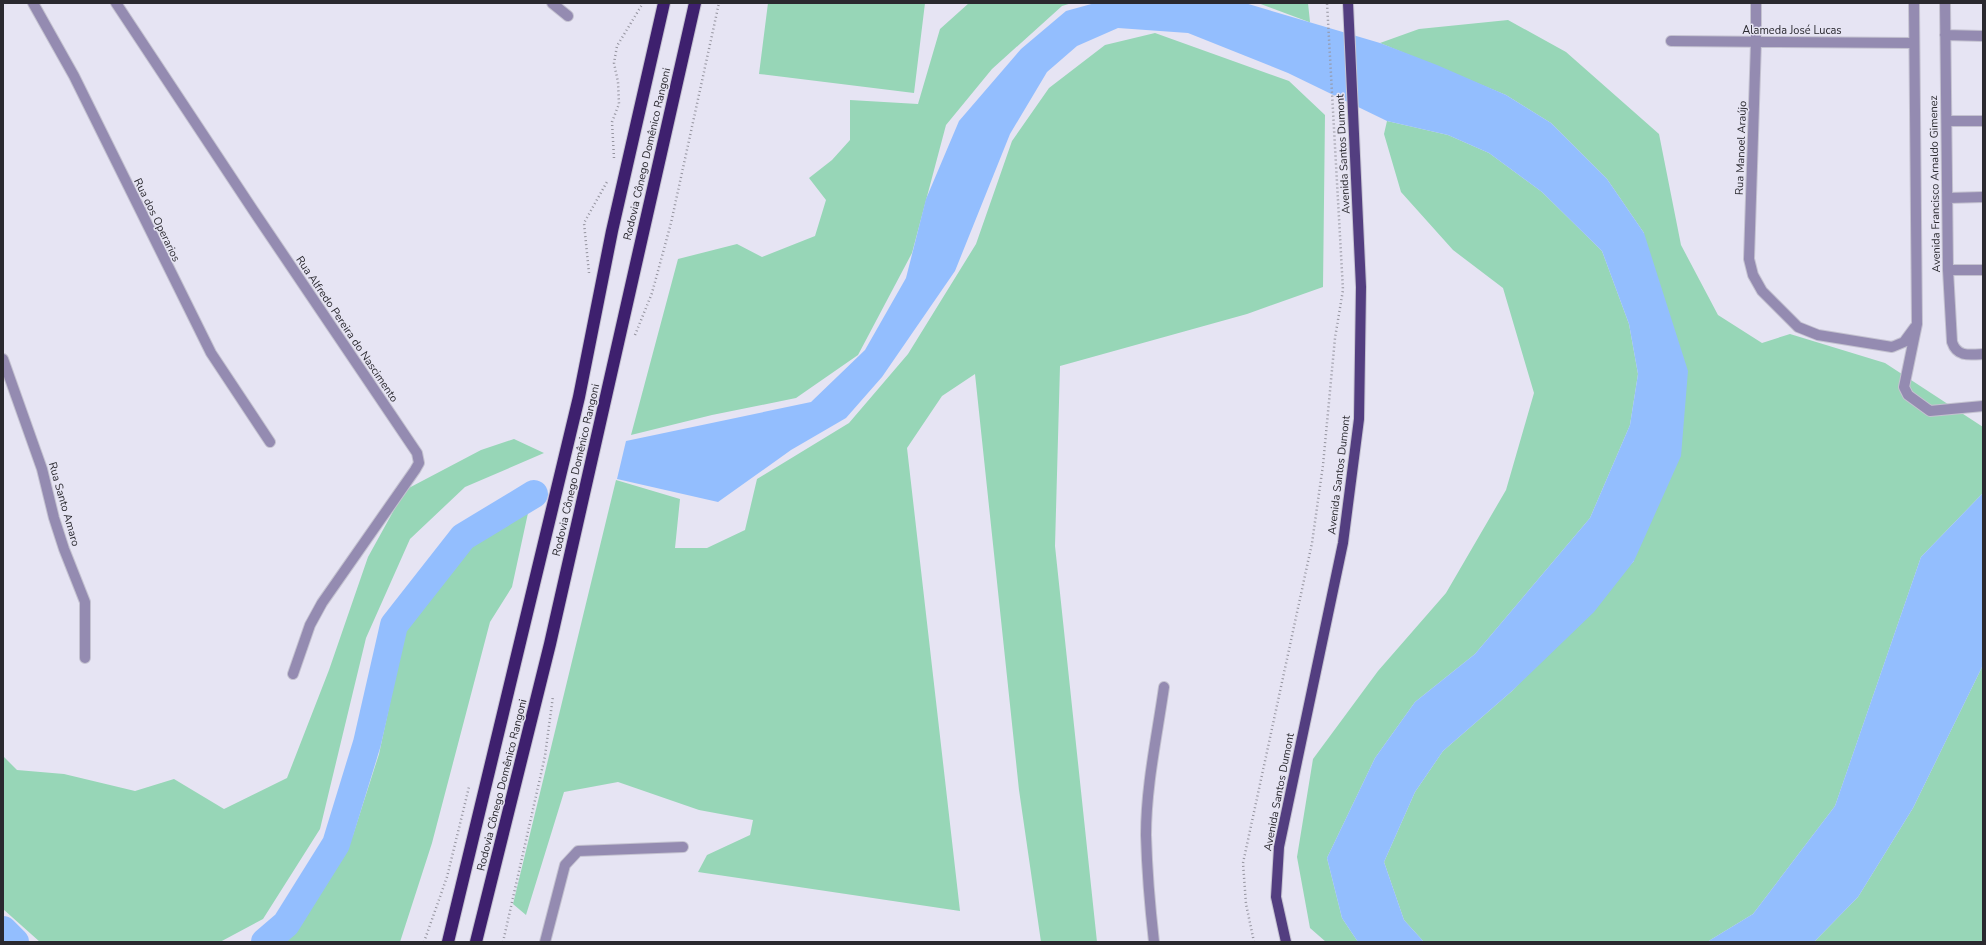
<svg xmlns="http://www.w3.org/2000/svg" width="1986" height="945" font-family="'Nunito Sans',sans-serif">
  <style>
    .green { fill: #97d6b7 }
    .water { fill: #93befe }
    .lines { fill: none; stroke-linecap: round; stroke-linejoin: round }
    .river { stroke: #93befe; stroke-width: 28 }
    .minor-casing { stroke: #c4c2d0; stroke-width: 12 }
    .major-casing { stroke: #c4c2d0; stroke-width: 12 }
    .highway-casing { stroke: #c4c2d0; stroke-width: 14 }
    .path { stroke: #95949f; stroke-width: 2.5; stroke-dasharray: 1 3; stroke-linecap: butt }
    .minor { stroke: #948bb1; stroke-width: 10 }
    .major { stroke: #533e80; stroke-width: 10 }
    .highway { stroke: #3e206e; stroke-width: 12 }
    .labels { text-anchor: middle; dominant-baseline: central; stroke-width: 3; stroke-linejoin: round; paint-order: stroke }
    .street-label { font-size: 11px; fill: #2a292f; stroke: #e6e4f3 }
  </style>
  <rect width="100%" height="100%" fill="#e6e4f3"/>
  <path class="green" d="M768,3H925L914,93L759,74Z
    M969,3H1072L1062,6L992,69L946,125L912,253L858,355L796,398L712,415L631,435L678,259L737,244L762,257L815,236L826,200L809,178L832,160L850,140V100L918,104L940,29Z
    M1258,3H1308L1310,22H1309Z
    M1508,20L1566,52L1659,134L1681,245L1718,315L1762,343L1790,334L1885,363L1983,427V493L1921,557L1835,806L1753,914L1707,942H1424L1404,920L1384,862L1415,792L1443,751L1512,691L1634,561L1644,233L1607,179L1551,123L1506,95L1380,43L1419,29Z
    M1155,33L1289,81L1325,115L1323,287L1247,314L1060,366L1055,546L1097,942H1041L1019,790L975,374L942,396L907,448L960,911L698,872L707,855L750,835L753,820L699,810L618,782L564,792L526,915L513,904L616,480L680,499L675,548H707L745,530L757,479L849,423L908,354L976,244L1012,141L1049,88L1105,45Z
    M1387,121L1448,135L1489,153L1542,192L1602,251L1629,324L1638,374L1630,425L1590,518L1475,654L1415,702L1375,758L1327,858L1342,918L1358,942H1326L1310,928L1297,857L1313,759L1378,671L1446,593L1506,490L1534,393L1503,288L1453,250L1401,192L1384,134Z
    M514,439L544,453L465,487L410,539L366,638L320,829L263,919L220,942H40L3,909V756L17,770L64,774L135,791L174,779L224,809L287,778L329,670L368,557L405,490L481,450Z
    M528,513L512,587L490,622L432,843L400,942H283L312,905L353,835L379,754L405,632L422,597L459,547Z
    M1983,665V942H1814L1858,897L1913,808Z"/>
  <path class="water" d="M1095,3H1245L1380,43L1437,65L1506,95L1551,123L1607,179L1644,233L1688,371L1681,456L1634,561L1594,612L1512,691L1443,751L1415,792L1384,862L1404,920L1424,942H1358L1342,918L1327,858L1375,758L1415,702L1475,654L1590,518L1630,425L1638,374L1629,324L1602,251L1542,192L1489,153L1448,135L1387,121L1288,73L1188,33L1118,28L1077,46L1047,72L1010,134L955,271L882,377L846,418L791,450L718,502L617,479L626,441L811,402L865,350L906,278L926,199L959,121L1021,49L1066,11Z
    M1983,493V665L1913,808L1858,897L1814,942H1707L1753,914L1835,806L1921,557Z"/>
  <g class="lines">
    <path class="river" d="M3,930L15,942
      M265,942L286,924L336,844L367,743L394,625L463,537L534,494"/>
    <g class="minor-casing">
      <path id="minor" d="M33,3L74,76L211,353L270,442
        M116,3L253,210L417,453L419,463L415,470L322,603L310,625L293,674
        M552,3L568,16
        M1756,3V42L1749,259L1753,275L1762,291L1798,327L1818,335L1892,347L1904,342L1915,327
        M1914,3L1917,324L1904,387L1908,395L1930,411L1983,406
        M1945,3L1948,270L1952,342C1957,357 1969,355 1983,354
        M1945,35L1983,36
        M1671,41L1913,43
        M1947,121H1983
        M1948,198L1983,197
        M1948,270H1983
        M3,359L42,469L54,518L64,549L85,602V658
        M545,942L565,865L578,851L683,847
        M1154,942C1150,907 1147,871 1146,835C1146,786 1157,736 1164,687"/>
    </g>
    <g class="major-casing">
      <path id="major" d="M1286,942L1276,897L1279,847L1343,543L1359,419L1361,287L1348,3"/>
    </g>
    <g class="highway-casing">
      <path id="highway" d="M448,942L579,397L612,231L664,3
        M476,942L550,644L695,3"/>
    </g>
    <path class="path" d="M614,158L612,122L619,104L618,82L614,63L617,46L643,3
      M589,273L584,223L608,180
      M635,335L652,293L671,223L719,3
      M424,942L447,877L469,787
      M503,942L545,756L553,696
      M1254,942L1246,904L1243,863L1312,543L1323,465L1335,338L1343,290L1327,3"/>
    <use href="#minor" class="minor"/>
    <use href="#major" class="major"/>
    <use href="#highway" class="highway"/>
  </g>
  <g class="labels">
    <g class="street-label">
      <text x="1792" y="30">Alameda José Lucas</text>
      <text transform="translate(1741 148) rotate(-88)">Rua Manoel Araújo</text>
      <text transform="translate(647 154) rotate(-77)">Rodovia Cônego Domênico Rangoni</text>
      <text transform="translate(1343 154) rotate(-93)">Avenida Santos Dumont</text>
      <text transform="translate(1935 184) rotate(-91)">Avenida Francisco Arnaldo Gimenez</text>
      <text transform="translate(157 220) rotate(64)">Rua dos Operarios</text>
      <text transform="translate(347 329) rotate(56)">Rua Alfredo Pereira do Nascimento</text>
      <text transform="translate(576 470) rotate(-77)">Rodovia Cônego Domênico Rangoni</text>
      <text transform="translate(1339 475) rotate(-83)">Avenida Santos Dumont</text>
      <text transform="translate(64 504) rotate(74)">Rua Santo Amaro</text>
      <text transform="translate(502 785) rotate(-76)">Rodovia Cônego Domênico Rangoni</text>
      <text transform="translate(1279 792) rotate(-79)">Avenida Santos Dumont</text>
    </g>
  </g>
  <rect width="1986" height="945" fill="none" stroke="#2a292f" stroke-width="8"/>
</svg>
